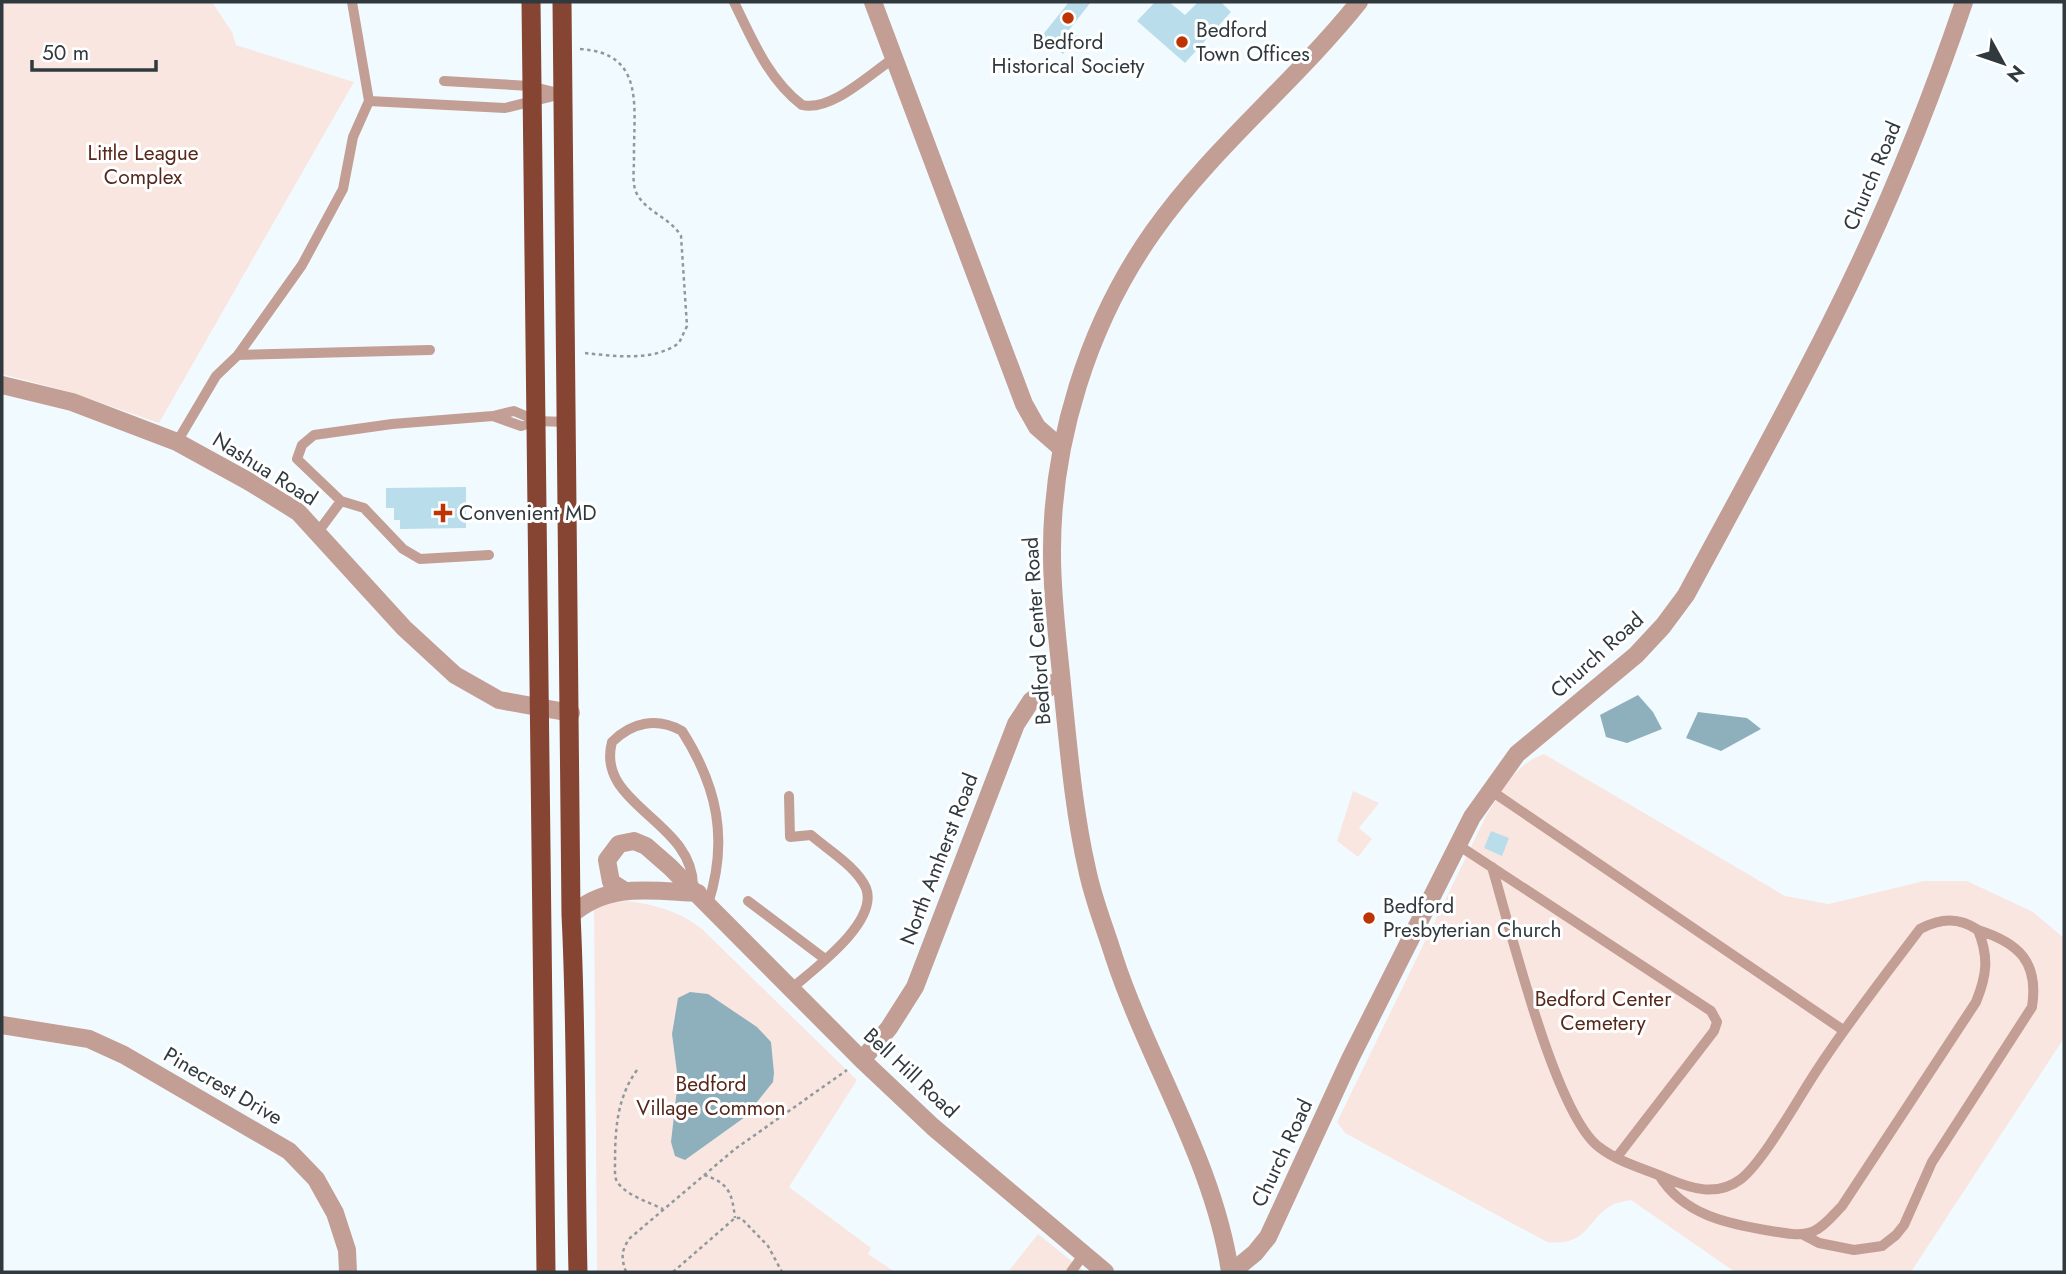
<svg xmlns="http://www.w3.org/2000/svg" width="2066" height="1274" font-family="Jost,sans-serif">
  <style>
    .green { fill: #fae6e0 }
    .water { fill: #8db0bc }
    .building { fill: #b9ddea }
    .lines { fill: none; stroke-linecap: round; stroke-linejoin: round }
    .path { stroke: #8f999d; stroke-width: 2.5; stroke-dasharray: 3.5 3.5; stroke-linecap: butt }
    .service { stroke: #c39e94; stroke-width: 10 }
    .minor { stroke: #c39e94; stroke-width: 18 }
    .tertiary { stroke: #c39e94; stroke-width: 18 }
    .trunk { stroke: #864432; stroke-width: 19 }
    .poi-dot { fill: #bd3402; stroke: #fff; stroke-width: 2.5 }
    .labels { text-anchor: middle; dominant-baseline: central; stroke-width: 6; stroke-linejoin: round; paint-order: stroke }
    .poi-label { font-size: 21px; fill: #303a3e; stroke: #fff; text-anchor: start }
    .park-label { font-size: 21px; fill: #56281c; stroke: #fff }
    .street-label { font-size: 21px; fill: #303a3e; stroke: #fff }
  </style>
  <rect width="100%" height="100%" fill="#f1fbff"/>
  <path class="green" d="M2,2H212L232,32L236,45L354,82L159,423L70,392L2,374Z
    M1544,754L1785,896L1829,904L1924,881H1967L2033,912L2064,938V1038L1911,1272H1735L1631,1200C1626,1201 1619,1202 1614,1204C1586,1218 1590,1247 1547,1242L1345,1133L1337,1122L1487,814C1502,790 1515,764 1544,754Z
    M1353,791L1379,803L1359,828L1372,839L1358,857L1337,841Z
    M627,901C656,905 679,911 702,929L857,1080L789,1187L871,1248L868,1254L895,1272H597L594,903Z
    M1038,1234L1084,1271L1083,1272H1008Z"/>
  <path class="water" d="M1638,695L1653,712L1662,729L1627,743L1606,737L1600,715Z
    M1698,712L1747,718L1761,729L1721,751L1686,738Z
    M690,992L708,994L757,1027L771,1042L774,1073L773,1082L745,1117L685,1160L675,1156L671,1142L678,1080L672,1034L678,998Z"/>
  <path class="building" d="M1069,2H1091L1069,30L1077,36L1063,54L1041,37Z
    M1155,2H1169L1185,15L1198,2H1221L1231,12L1185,63L1137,21Z
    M466,487V528L400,529V520H394V508H386V488Z
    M1491,831L1509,838L1502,856L1484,848Z"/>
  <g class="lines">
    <path class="path" d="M580,49C647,53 633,109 634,160C634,170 632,182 636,192C645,212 670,217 681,236L687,326L679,343C653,362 615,356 584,353
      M637,1070C614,1102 615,1138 615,1176C618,1193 649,1202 663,1209
      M704,1175C729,1183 732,1193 735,1218
      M626,1272C621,1258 621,1250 630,1238L735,1149L847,1070
      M673,1272L735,1218H741L768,1246L782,1272"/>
    <path class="service" d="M734,2C752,39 768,79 802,105C831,112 870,74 894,58
      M444,81L530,86L562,94
      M369,101L505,108L562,94
      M238,355L302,265L343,189L353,137L369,101L352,2
      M493,416L514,411L535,420
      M177,442L216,376L238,355L430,350
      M318,532L341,501
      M489,555L420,559L403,549L364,508L341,501L297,459L302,445L314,435L392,424L493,416L521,426L535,421L567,422
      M1490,790L1843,1030
      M789,796L790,837L811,835C828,850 857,867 866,888C879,922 814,969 792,988
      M1458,845L1711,1011L1717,1022L1714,1031L1617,1157
      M1492,867C1510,927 1555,1114 1599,1147C1618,1162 1645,1169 1666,1178C1692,1189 1717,1197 1741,1179C1764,1161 1799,1097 1817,1070C1849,1021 1885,975 1920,929C1941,918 1959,917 1978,930C1989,957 1987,975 1976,1002L1842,1206C1833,1215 1825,1226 1814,1231C1800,1237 1785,1233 1771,1231C1728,1224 1683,1215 1659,1175
      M693,887C694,821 595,805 612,742C632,722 657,717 682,731C717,786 729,839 708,904
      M748,901L825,959
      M1802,1234L1819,1243L1854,1250L1882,1246L1896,1235L1904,1225L1932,1162L2032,1007C2039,962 2019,943 1978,930
      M1071,1272L1084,1254"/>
    <path class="minor" d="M873,2L1024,404L1037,427L1061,448
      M622,889L611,882L607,860L619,844L634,841L646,846L670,867L862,1060L933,1127L1105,1272
      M571,915C609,882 651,891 698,893
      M2,1025L89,1039L124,1055L289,1151L316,1179L335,1213L347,1250L348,1272
      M862,1060L889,1028L915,987L1016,724L1031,701L1061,678
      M1232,1272L1255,1253L1268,1237L1350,1059L1472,817L1517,754L1636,655L1663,626L1686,595C1735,504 1785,414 1831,322C1883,219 1927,111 1964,2"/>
    <path class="tertiary" d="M2,385L72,402L177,442L248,481L298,512L404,628L455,675L499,700L571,713
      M1230,1272C1214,1162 1148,1061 1114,957C1105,928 1093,899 1087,869C1074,812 1069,753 1063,695C1059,649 1052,602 1052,555C1051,443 1088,324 1153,232C1212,148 1295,82 1359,2"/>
    <path class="trunk" d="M531,2L546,1272
      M562,2L571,915C577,1034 575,1153 578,1272"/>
  </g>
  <g class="poi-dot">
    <circle cx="1068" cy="18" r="7"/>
    <circle cx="1182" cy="42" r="7"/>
    <path d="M439.5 502.5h7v7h7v7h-7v7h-7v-7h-7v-7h7z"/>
    <circle cx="1369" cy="918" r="7"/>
  </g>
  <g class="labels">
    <g class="poi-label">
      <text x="1196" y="30">Bedford<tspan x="1196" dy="24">Town Offices</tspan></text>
      <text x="1068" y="42" text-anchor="middle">Bedford<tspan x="1068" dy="24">Historical Society</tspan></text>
      <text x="459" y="513">Convenient MD</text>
      <text x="1383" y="906">Bedford<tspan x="1383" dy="24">Presbyterian Church</tspan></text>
    </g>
    <g class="park-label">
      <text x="143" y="153">Little League<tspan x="143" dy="24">Complex</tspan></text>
      <text x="1603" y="999">Bedford Center<tspan x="1603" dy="24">Cemetery</tspan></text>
      <text x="711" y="1084">Bedford<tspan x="711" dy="24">Village Common</tspan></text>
    </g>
    <g class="street-label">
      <text transform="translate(1872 176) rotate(-67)">Church Road</text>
      <text transform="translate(265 469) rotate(32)">Nashua Road</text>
      <text transform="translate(1037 631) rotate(-94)">Bedford Center Road</text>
      <text transform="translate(1597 655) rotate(-42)">Church Road</text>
      <text transform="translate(939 859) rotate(-69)">North Amherst Road</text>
      <text transform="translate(911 1073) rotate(43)">Bell Hill Road</text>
      <text transform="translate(223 1086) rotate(30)">Pinecrest Drive</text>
      <text transform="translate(1282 1153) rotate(-65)">Church Road</text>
    </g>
  </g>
  <rect width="2066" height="1274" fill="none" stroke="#303a3e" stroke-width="7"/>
  <g transform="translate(2003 63) rotate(130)" stroke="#ffffff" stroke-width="5" paint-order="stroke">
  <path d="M0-5L12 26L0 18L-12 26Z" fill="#303a3e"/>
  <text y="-10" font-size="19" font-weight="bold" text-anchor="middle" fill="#303a3e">N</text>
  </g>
  <path d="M32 60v10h124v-10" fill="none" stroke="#303a3e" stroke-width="3.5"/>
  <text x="42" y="60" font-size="21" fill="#303a3e" stroke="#ffffff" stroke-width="5" paint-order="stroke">50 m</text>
</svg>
